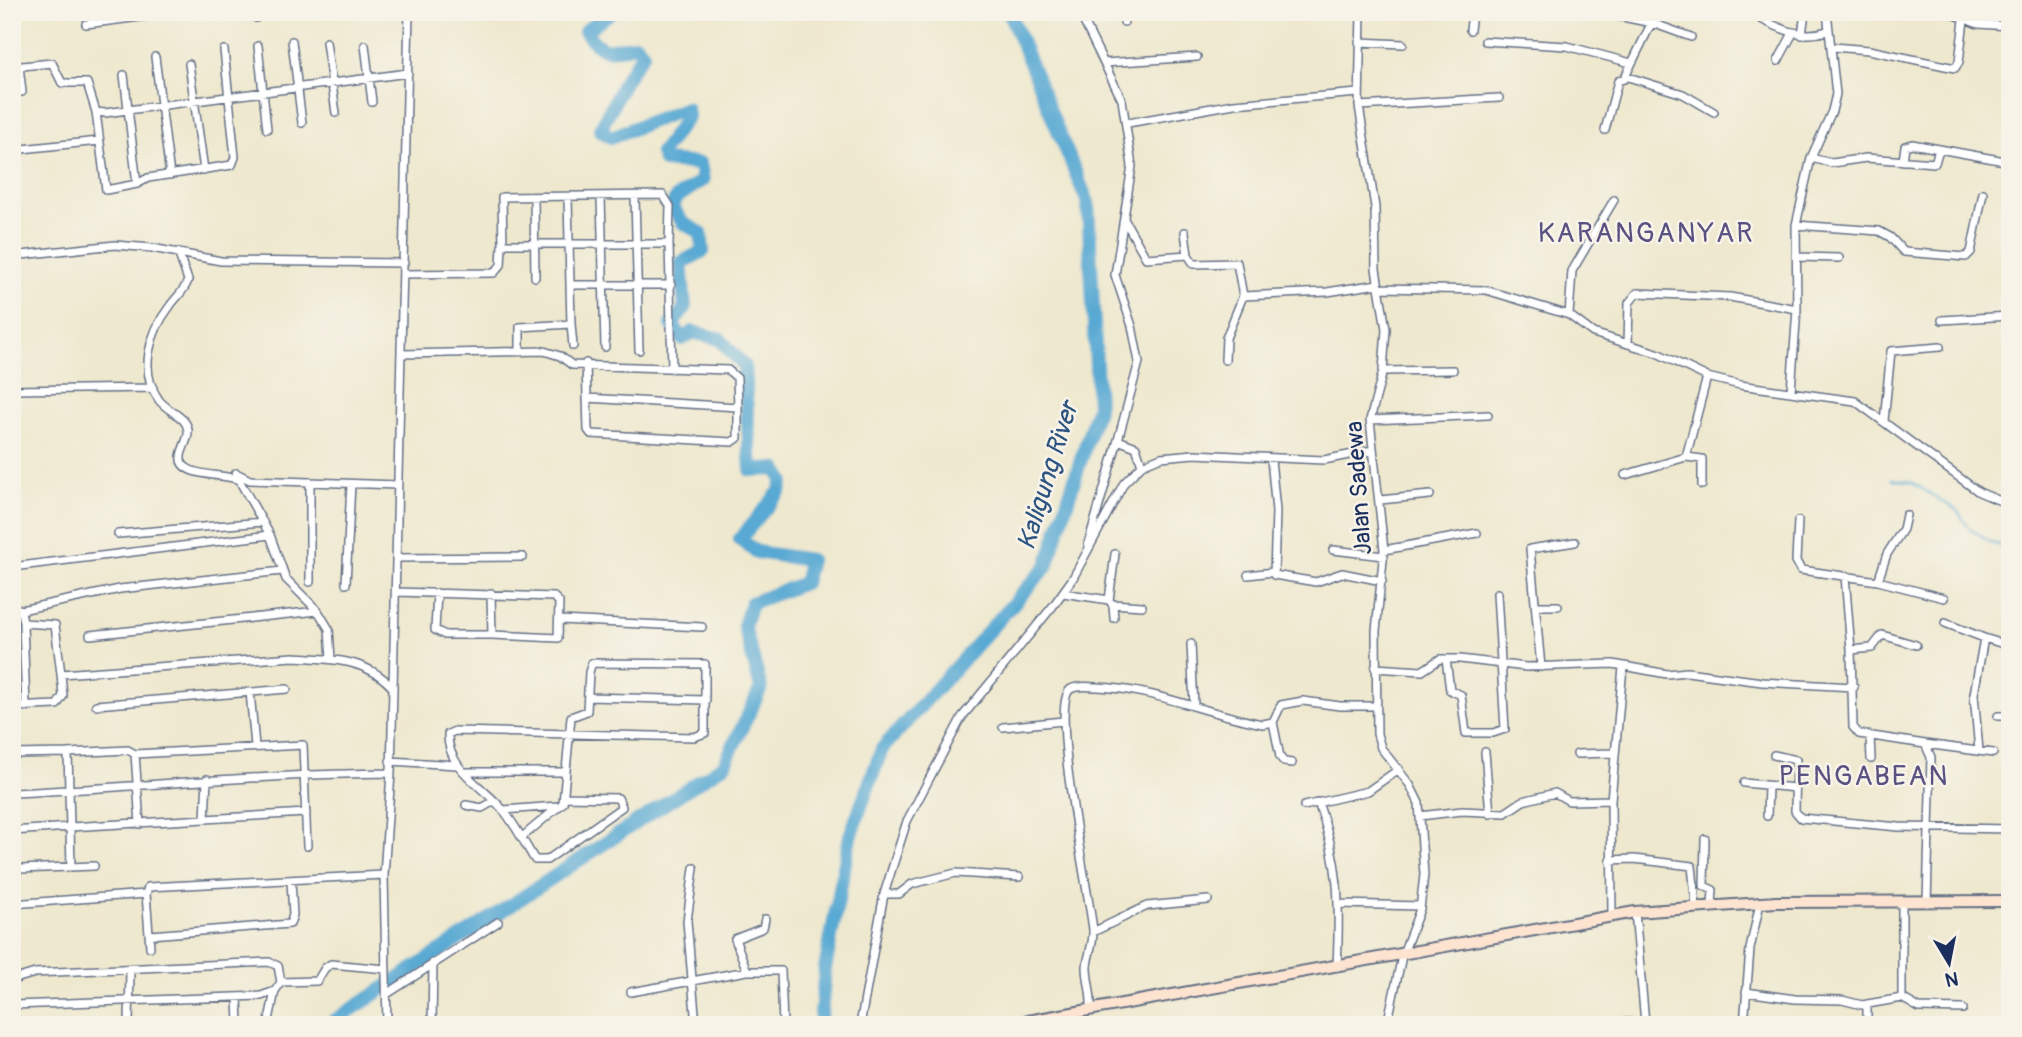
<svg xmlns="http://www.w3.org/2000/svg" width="2022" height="1037" font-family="Pangolin,sans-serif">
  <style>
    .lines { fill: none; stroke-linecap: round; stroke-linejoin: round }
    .stream { stroke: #58a9d3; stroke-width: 2.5 }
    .river { stroke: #58a9d3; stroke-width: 14 }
    .street-casing { stroke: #657085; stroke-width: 10 }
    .secondary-casing { stroke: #657085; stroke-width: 14 }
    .street { stroke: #fff; stroke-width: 7 }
    .secondary { stroke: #fde4d1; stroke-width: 10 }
    .labels { text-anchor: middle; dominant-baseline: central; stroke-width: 5; stroke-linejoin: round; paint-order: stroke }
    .street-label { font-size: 24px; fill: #1b2f5e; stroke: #f7f3e8 }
    .water-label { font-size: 26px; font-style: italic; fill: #2d5481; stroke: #f7f3e8 }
    .quarter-label { font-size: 28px; letter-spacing: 2px; fill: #585182; stroke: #f7f3e8 }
  </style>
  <rect width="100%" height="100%" fill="#f7f3e8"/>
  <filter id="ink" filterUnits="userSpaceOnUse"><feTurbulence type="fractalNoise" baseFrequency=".0143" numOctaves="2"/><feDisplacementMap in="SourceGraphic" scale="14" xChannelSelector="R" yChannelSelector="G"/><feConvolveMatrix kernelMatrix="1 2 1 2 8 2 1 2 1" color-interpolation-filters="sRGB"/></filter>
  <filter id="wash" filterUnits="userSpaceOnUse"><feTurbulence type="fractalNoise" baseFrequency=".00686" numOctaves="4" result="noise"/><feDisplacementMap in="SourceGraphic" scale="28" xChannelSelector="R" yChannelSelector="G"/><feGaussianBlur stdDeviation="1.57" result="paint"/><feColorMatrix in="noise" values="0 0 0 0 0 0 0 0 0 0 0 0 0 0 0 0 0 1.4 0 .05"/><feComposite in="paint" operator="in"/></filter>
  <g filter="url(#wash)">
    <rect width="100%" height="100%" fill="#eee8ce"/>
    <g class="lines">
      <path class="stream" d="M1892,479L1911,482L1958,511L1967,526L1990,542L2010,549"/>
      <path class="river" d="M328,1025L724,765L761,688L744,626L751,603L804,583L810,560L756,552L740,539L780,491L783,480L776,469L751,470L744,366L720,339L693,332L682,339L672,324L685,308L681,263L703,251L701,233L683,223L672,207L676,198L703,180L700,164L664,161L661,153L687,117L686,108L611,137L600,130L625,80L643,53L636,45C608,50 603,56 585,31L611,12
        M820,1025L825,969L850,836L882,749L1047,566L1098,406L1088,203L1009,12"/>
    </g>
  </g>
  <g filter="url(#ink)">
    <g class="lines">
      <g class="street-casing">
        <path id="street" d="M255,12L256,18
          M1079,12L1122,100L1132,166L1115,275L1132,326L1139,362L1118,440L1136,447L1142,465
          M1124,12V22
          M1361,12L1359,106L1375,207L1376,269L1386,329L1383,371L1370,420L1384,550L1376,631L1377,734L1381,748L1410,785L1419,803L1424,875L1420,909L1402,956L1387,1025
          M1747,12C1773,25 1798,41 1827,31
          M1948,12L1978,24L2010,26
          M1608,14L1652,23L1691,37
          M86,24L178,12
          M1470,30L1472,12
          M1802,35L1805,12
          M292,41L302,123
          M1485,41L1567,46L1631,63
          M326,42L336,113
          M1359,42L1403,44
          M365,45L372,102
          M258,46L267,129
          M1833,47L1869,50L1955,68L1959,62L1964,20
          M155,57L170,175
          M1778,61L1793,33
          M1104,63L1197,57
          M189,64L204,170
          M19,66L22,92
          M12,67L52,63L62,83H87L96,112L105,113L408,73
          M124,75L137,184
          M1625,76L1683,94L1714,112
          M1359,106L1499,98
          M96,112L106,190L137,184L148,178L232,165L235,157L224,50
          M1128,123L1234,104L1358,93
          M1605,130L1618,81L1624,79L1657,12
          M12,150L99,141
          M1811,158L1832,163L1866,158L1935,163L1939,149
          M1903,161L1905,146L1912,144L2010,162
          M534,197L535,277
          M601,197L605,347
          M635,197L639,350
          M568,198L570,285H671
          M1124,219L1146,258L1188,255
          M1796,225L1879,231L1890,237L1904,252L1966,257L1971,252L1983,193
          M1185,232L1188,255L1194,264L1237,263L1243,296
          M503,245L502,197L663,195L670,206L669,244
          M12,256L115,245L152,248L221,261L404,263
          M1797,257L1839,258
          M403,274L494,273L501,265L502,246L506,244H669L672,369
          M1379,288L1486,290L1569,315L1593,333L1657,353L1707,377L1740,385L1855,401L1979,492L2010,505
          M1569,315L1572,271L1614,200
          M1942,320L2010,316
          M571,324L573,346
          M1628,344L1629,303L1637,293L1730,297L1797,309
          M520,352V327L571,324L570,285
          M402,354L544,351L560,356L572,365L728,370L737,378L738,407
          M1225,360L1226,338L1243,296L1327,292L1378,284
          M586,363L588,430L591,434L732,442L738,438V407L587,398
          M1383,371L1453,370
          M12,390L153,388
          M1791,391L1797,309L1796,225L1811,158L1832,111L1836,94L1827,12
          M1370,420L1488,415
          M1884,421L1891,351L1940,347
          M1271,459L1276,511L1274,575L1316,582L1342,573L1382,581
          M236,473L250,480L398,485
          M1625,475L1686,457
          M310,482V582
          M1702,485V459L1686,457L1707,377
          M1380,500L1430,495
          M1798,521L1796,561L1801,570L1878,581L1944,598
          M118,534L263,522
          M1088,544L1118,440
          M1333,550L1384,556
          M1384,550L1477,533
          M396,558L523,557
          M12,567L270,535
          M1248,575L1273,572
          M1845,576L1851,650
          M1878,581L1887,554L1903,529L1906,515
          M346,584L351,484
          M396,592L554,597L559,602L558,638L492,635
          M437,593L435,630L445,635H492L491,593
          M1063,593L1109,600L1115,554
          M1109,600L1112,604L1142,606
          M1113,605L1114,618
          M12,606L21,610L23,623L55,625L61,674
          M1536,606H1558
          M21,610L120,589L282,571
          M318,611L329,629L331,659
          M560,620L702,627
          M23,623L26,707
          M1945,623L1984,638
          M90,635L318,611L286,579L270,535L239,480C224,473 178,478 181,456C183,444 194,433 184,421C177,413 166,409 159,400C138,371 150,332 170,306C176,297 185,291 188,280L178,252
          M1191,644L1194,706
          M1916,645L1882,635L1872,648L1851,650L1853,727L1859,734L1925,744L1931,757L1927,903
          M1446,659L1450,690L1461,695L1466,733H1493L1505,729L1497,593
          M1541,667L1530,549L1575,542
          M1375,668L1422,671L1440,659H1460L1526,667L1613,664L1667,674L1687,672L1762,682L1854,687
          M250,692L255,746
          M588,697L706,700
          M96,705L287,689
          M12,707L57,705L63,696L61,674L293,657C330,659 367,658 393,688
          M1998,716H2010
          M1273,722L1280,757L1284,762L1292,763
          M1003,727L1063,721
          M1870,736L1871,759
          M1925,744L1993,753
          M1979,751L1974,694L1984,638L2010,646
          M1485,752L1490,814
          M68,753L128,750L135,754L140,824
          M12,754L68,753L70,827L306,813
          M135,754L303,745L307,846
          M1577,754L1613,753
          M1774,755L1796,760L1795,811L1801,818L1899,827L2010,829
          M390,761L457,765
          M464,772H563
          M1744,783L1795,788
          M12,793C139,787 264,774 391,773
          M1318,802C1340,865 1340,901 1337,967
          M466,805L482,808L494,801
          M1304,806L1368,791L1399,769
          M503,810L558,806
          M1420,816L1462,811L1505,813L1523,801L1555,793L1569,801L1611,800
          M1767,816L1768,786
          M205,819L207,779
          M12,831L70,827L71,867
          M521,838L563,803L571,717L587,711L589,672L592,663L705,664V733L694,737L455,731L448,734C447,770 484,786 504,811C515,825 524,842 533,857L535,860H547L622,807L618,798L564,797
          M1705,839L1704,886L1713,890L1712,905
          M1610,860L1634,859L1692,866L1696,906
          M694,868L687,921L696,1025
          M20,869L94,866
          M884,894H899L912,884L956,873L1019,877
          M12,904L146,894
          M1340,904L1420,906
          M1902,904V998L1919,1008L1963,1009
          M1635,912L1645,1023
          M1612,916L1611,800L1623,667
          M1093,932L1147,906L1208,900
          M150,935L290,924L293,915L291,880
          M150,947L146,894L148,887L384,875
          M747,971L735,939L763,928L765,919
          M12,980L35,973L269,962L278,966L281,982
          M631,992L747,971H781L783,1025
          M1746,992L1795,999L1842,1000L1862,1005L1902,998
          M12,994V1006
          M387,994L498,922
          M238,997L239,1025
          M1867,1004V1025
          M13,1005L261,996L275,991L281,982L317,981L325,968L331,964L386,969
          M1091,1008C1092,993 1087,981 1087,967C1088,954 1094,942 1093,930C1090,898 1048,701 1071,689C1078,685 1089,687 1097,687C1156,689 1206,714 1263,724L1273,722L1281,705L1303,701L1340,706H1376
          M129,1025L130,969
          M268,1025L275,991
          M387,1025L384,875L391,773L409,12
          M432,1025L433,963
          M860,1025L884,894L907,821L962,717L1053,606L1073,578L1124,483L1142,465L1161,457L1194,454L1324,460L1373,450
          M1611,1025L1625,1022L1657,1025
          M1744,1025L1750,949L1760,903"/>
      </g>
      <g class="secondary-casing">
        <path id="secondary" d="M1005,1025L1635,912L1776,902L2010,901"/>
      </g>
      <use href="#street" class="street"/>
      <use href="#secondary" class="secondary"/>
    </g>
  </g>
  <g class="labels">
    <g class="street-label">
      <text transform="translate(1359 488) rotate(-94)">Jalan Sadewa</text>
    </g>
    <g class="water-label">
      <text transform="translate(1048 476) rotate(-73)">Kaligung River</text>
    </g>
    <g class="quarter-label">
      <text x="1646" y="233">KARANGANYAR</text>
      <text x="1864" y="776">PENGABEAN</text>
    </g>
  </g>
  <rect width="2022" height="1037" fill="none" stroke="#f7f3e8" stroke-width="42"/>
  <g transform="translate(1949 963) rotate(170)" stroke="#f7f3e8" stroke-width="5" paint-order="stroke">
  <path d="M0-5L12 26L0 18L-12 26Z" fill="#1b2f5e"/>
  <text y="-10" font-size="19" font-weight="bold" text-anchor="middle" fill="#1b2f5e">N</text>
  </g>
</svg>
